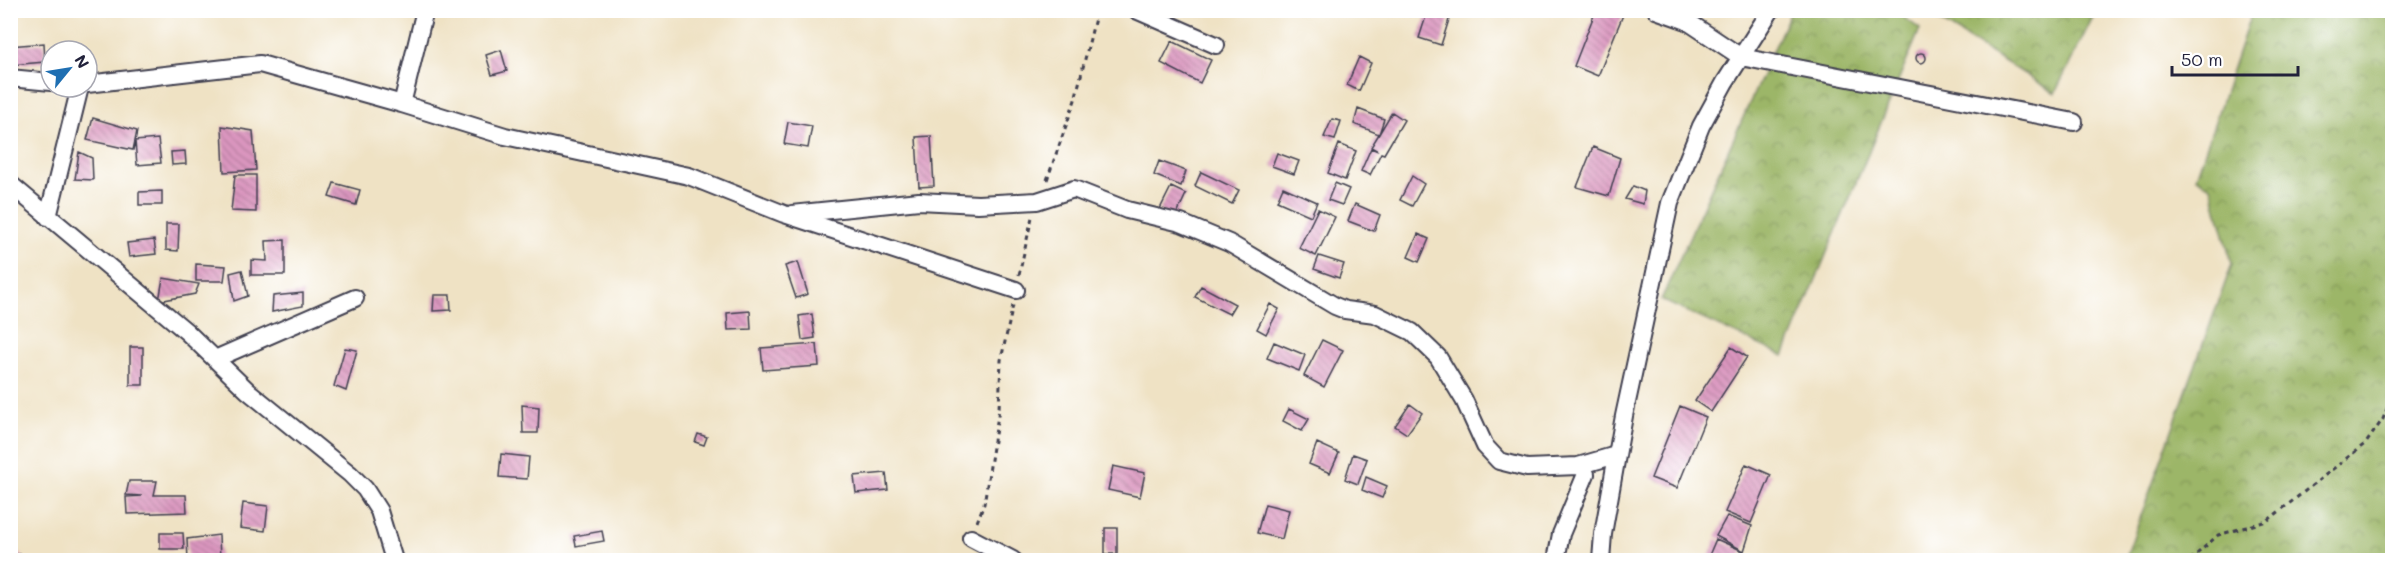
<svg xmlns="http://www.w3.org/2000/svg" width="2403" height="571" font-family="Mali,sans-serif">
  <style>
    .forest { fill: url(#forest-crowns); stroke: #5f6c51; stroke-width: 1.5 }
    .building { fill: url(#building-back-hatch) }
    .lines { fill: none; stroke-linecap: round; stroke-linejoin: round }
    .minor-casing { stroke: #413f50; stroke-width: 20 }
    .path { stroke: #413f50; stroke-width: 3; stroke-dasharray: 4.5 4.5; stroke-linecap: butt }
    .minor { stroke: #fff; stroke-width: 16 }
  </style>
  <defs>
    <pattern id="forest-crowns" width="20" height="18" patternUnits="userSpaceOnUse" patternTransform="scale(1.5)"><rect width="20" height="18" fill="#9cb667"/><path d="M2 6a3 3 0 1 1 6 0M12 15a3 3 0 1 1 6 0" fill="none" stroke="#7f9456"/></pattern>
    <pattern id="building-back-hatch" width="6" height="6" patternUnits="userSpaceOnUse" patternTransform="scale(1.5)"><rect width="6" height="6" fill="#db96bf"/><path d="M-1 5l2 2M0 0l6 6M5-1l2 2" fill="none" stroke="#b17a9c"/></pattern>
  </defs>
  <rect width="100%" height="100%" fill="#fff"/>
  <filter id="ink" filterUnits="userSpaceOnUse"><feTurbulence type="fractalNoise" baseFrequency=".0167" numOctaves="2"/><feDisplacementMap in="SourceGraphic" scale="12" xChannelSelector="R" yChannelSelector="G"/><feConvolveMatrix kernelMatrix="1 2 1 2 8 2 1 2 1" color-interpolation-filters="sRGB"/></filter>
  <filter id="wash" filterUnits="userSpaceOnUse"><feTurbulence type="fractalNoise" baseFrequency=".008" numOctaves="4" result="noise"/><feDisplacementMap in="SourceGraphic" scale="24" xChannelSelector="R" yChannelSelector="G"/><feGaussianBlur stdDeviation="1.35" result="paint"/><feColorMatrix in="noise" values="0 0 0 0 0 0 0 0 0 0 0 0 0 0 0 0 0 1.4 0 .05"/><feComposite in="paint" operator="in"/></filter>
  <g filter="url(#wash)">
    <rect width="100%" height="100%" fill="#efe2c4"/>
    <path class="forest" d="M1791,11H1895L1920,29L1784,356L1661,300Z
      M1924,11H2096L2055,93Z
      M2252,11H2392V560H2125L2232,264L2211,186L2196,178Z"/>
    <g id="blocks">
      <path class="building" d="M1428,10H1452L1441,45L1419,38Z
        M1596,10H1625L1598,76L1574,66Z
        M1172,41L1211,60L1200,83L1161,63Z
        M44,43L45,62L10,65V46Z
        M501,50L507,71L492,75L486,55Z
        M1916 58a5 5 0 1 1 10 0a5 5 0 1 1-10 0Z
        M1359,57L1371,63L1359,91L1347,85Z
        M1358,109L1384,119L1379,134L1392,112L1404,120L1384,154L1381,153L1370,175L1361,171L1371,148L1378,151L1371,147L1379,134L1354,124Z
        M93,118L137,131L135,141L158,139L161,163L137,165L135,141L133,150L87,140Z
        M1332,119L1341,121L1335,140L1324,137Z
        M788,122L812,126L808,148L784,144Z
        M222,126L253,131L256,170L224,172Z
        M931,136L934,186L919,187L916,137Z
        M1339,144L1356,151L1345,180L1328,173Z
        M1593,147L1620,158L1609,196L1577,187Z
        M185,151L186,164L172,165L171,152Z
        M79,152L92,158L93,180L75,179Z
        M1277,153L1299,161L1294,174L1272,166Z
        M1159,161L1186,171L1181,186L1154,175Z
        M1201,172L1239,190L1232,204L1195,186Z
        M235,175H256V212L231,211Z
        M1412,176L1424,184L1412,206L1400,200Z
        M334,183L360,190L356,205L329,197Z
        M1335,183L1349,189L1342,205L1328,200Z
        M1633,186L1645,191L1643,204L1625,199Z
        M1171,187L1186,194L1175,218L1159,211Z
        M1283,187L1317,202L1311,216L1277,201Z
        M162,191V205H139V192Z
        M1355,204L1380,215L1374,231L1348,221Z
        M1318,209L1335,217L1316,256L1299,248Z
        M166,224H179L178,251L166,250Z
        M1418,234L1429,239L1419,262L1408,257Z
        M154,240L156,254L129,257L127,243Z
        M285,240V275H251V260L267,261L266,241Z
        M1319,256L1344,264L1339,278L1314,269Z
        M798,262L808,294L796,298L785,266Z
        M196,264L226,266L224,281H196Z
        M242,270L248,296L234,301L230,273Z
        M163,278L199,284L195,294L159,301Z
        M1201,286L1235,304L1229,314L1195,297Z
        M303,293V306L272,312L273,296Z
        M434,295H450L451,310L433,311Z
        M1270,304L1279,309L1266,334L1257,329Z
        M750,311L751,329L728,330L727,313Z
        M812,314L815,338L802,340L799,316Z
        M1322,340L1343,350L1324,387L1304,376Z
        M1274,342L1305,355L1299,371L1267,358Z
        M817,344L819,366L763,370L761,348Z
        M130,347H143V385H130Z
        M1731,347L1747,357L1711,412L1695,401Z
        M345,348L357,350L346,391L334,386Z
        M1410,404L1422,413L1407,434L1395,426Z
        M522,405L539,407L538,433H523Z
        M1680,406L1706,417L1677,488L1651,478Z
        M1289,409L1309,419L1302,431L1283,421Z
        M698,434L707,437L704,445L695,442Z
        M1317,443L1339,453L1330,473L1309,464Z
        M501,454L529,457L527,479L499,477Z
        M1353,454L1367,459L1358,484L1345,479Z
        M1746,464L1771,475L1751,523L1725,512Z
        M1113,466L1145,473L1140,497L1108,490Z
        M886,473L888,490L856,493L854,476Z
        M1366,477L1387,486L1382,498L1362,490Z
        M129,481H157L154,495H186L187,512L127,514L126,497L142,496L126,495Z
        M243,503L268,506L265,531L240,528Z
        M1265,504L1289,510L1282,539L1257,533Z
        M1727,516L1752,526L1744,551L1716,536Z
        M1105,528H1117V554H1105Z
        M602,531L604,541L576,546L574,536Z
        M160,533H183L184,549H160Z
        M219,535L220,560H188L187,539Z
        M1716,539L1743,551L1739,560H1707Z
        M21,554L22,560H10V555Z"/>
    </g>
  </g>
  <g filter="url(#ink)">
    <use href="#blocks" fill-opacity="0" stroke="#413f50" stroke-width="1.5"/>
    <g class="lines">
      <g class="minor-casing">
        <path id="minor" d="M1136,10L1216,45
          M1656,10L1687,21L1741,57L2074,122
          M10,78L51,82
          M87,84L260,64L402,104L505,136L689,176L784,214L1016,290
          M402,104L425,10
          M10,184L187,332L248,391L350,474L365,489L379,511L394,560
          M792,214L919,201L978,204L1037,201L1074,189L1127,210L1181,223L1229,243L1335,306L1345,310L1375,314L1412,332L1438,357L1464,400L1485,446L1499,461L1527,468L1578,466L1616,455
          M48,217L80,87
          M215,359L355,298
          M971,538L1013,560
          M1556,560L1561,534L1586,474
          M1601,560L1603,534L1624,416L1670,203L1701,126L1725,82L1771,10"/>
      </g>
      <path class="path" d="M1047,180L1075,100L1097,10
        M1019,275L1032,217
        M977,522L984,504L999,409L1001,360L1013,305
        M2190,560L2218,535L2267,521L2366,443L2383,419L2392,396"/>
      <use href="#minor" class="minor"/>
    </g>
  </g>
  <rect width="2403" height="571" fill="none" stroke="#fff" stroke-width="36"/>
  <g transform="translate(69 69) rotate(60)"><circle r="28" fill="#ffffff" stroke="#a7a7b1" stroke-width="1.5"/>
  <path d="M0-4.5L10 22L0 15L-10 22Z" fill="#1f6fb2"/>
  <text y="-9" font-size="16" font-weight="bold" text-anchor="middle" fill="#22223b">N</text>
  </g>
  <path d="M2172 66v9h126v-9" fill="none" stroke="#22223b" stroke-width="3"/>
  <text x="2181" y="66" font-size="18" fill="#22223b" stroke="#ffffff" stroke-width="4.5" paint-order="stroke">50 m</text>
</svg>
